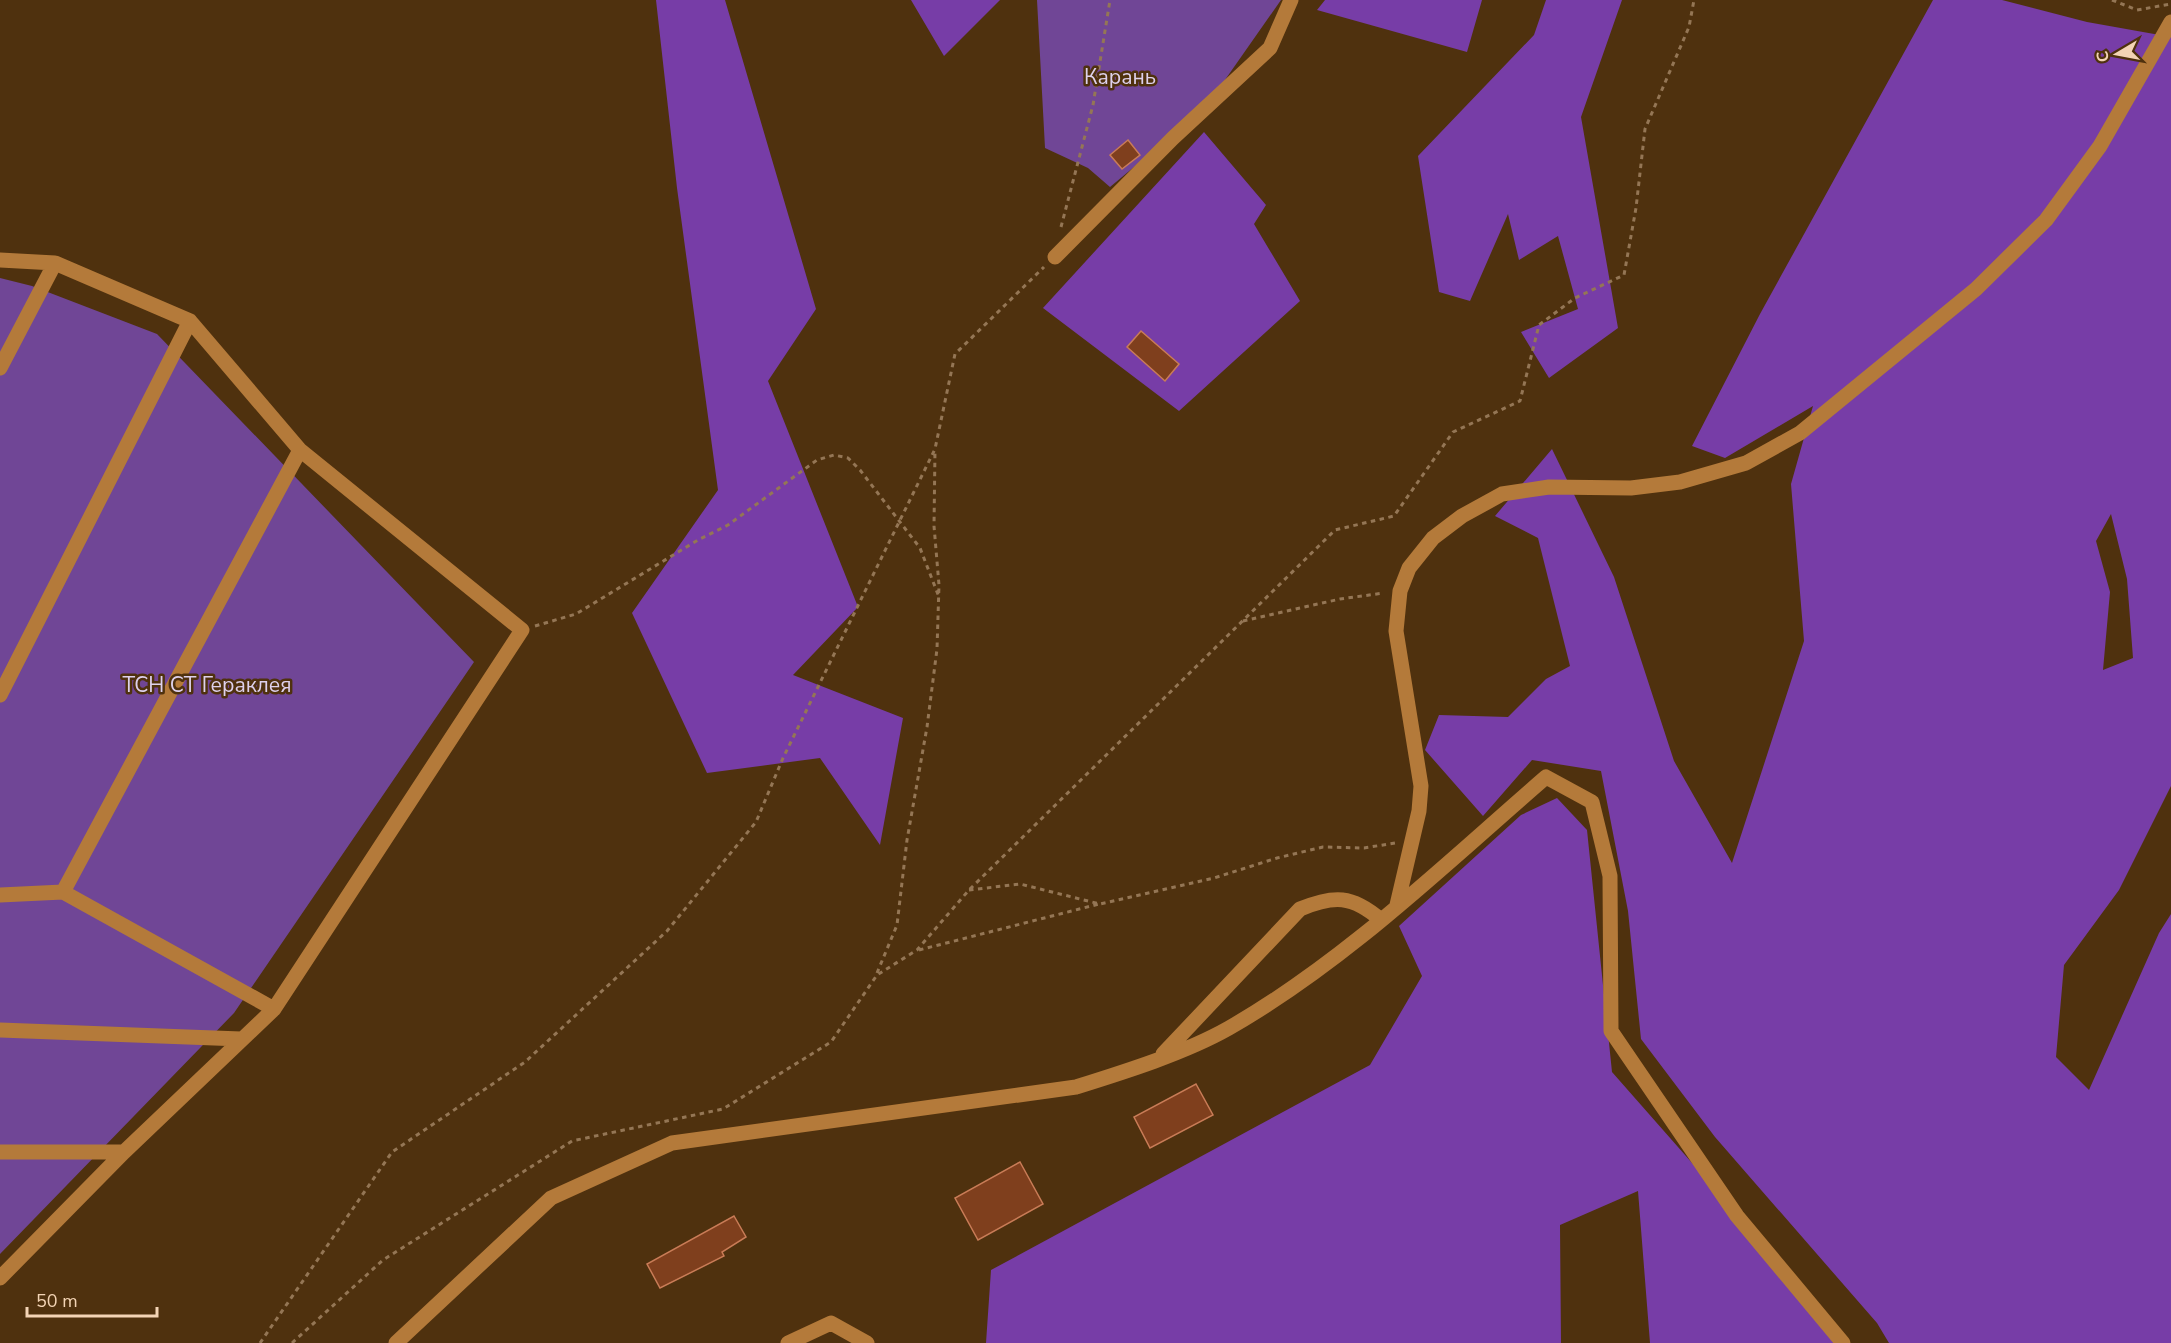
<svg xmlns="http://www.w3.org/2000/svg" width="2171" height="1343" font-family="'Nunito Sans',sans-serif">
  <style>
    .green { fill: #704696 }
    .forest { fill: #773da7; fill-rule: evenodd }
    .building { fill: #7f3f1d; stroke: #c97c57; stroke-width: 1.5 }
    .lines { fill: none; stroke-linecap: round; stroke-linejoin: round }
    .path { stroke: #947655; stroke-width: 3; stroke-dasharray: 4.5 4.5; stroke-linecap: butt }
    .minor { stroke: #b47a3a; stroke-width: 15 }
    .labels { text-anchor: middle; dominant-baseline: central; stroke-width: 5; stroke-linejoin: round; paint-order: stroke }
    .park-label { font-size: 21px; fill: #ded1ec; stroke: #4f310e }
  </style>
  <rect width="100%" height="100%" fill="#4f310e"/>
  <path class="green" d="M1037,0H1281L1206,107L1110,187L1088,168L1045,148Z
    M0,278L32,286L157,334L474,662L234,1013L0,1254Z"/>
  <path class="forest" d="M656,0H725L816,309L768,381L858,607L793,675L903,718L880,845L820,758L707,773L632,613L718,490L677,188Z
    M911,0H1000L944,56Z
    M1325,0H1482L1467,52L1317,10Z
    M1546,0H1622L1581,117L1618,328L1549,378L1521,332L1578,309L1558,236L1519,260L1508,214L1470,301L1439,292L1418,156L1534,35Z
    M1933,0H2002L2087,22L2171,37V786L2119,890L2064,965L2056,1057L2089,1090L2159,933L2171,914V1343H1889L1877,1323L1715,1137L1641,1039L1628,911L1601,771L1532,760L1483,816L1425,750L1439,715L1508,717L1546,679L1570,666L1538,538L1495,516L1552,449L1614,577L1674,761L1732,863L1804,641L1791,484L1813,406L1725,458L1692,446L1760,314ZM2111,514L2127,579L2133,658L2103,670L2110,592L2096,541Z
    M1204,132L1266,205L1254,224L1300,301L1179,411L1043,308Z
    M1557,798L1587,830L1612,1072L1832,1322L1847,1343H1650L1638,1191L1560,1225L1561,1343H986L991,1270L1370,1065L1422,976L1399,926L1521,815Z"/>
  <path class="building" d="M1128,140L1140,155L1122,169L1110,155Z
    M1141,331L1179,364L1165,381L1127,347Z
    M1196,1084L1213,1115L1150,1148L1134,1117Z
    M1020,1162L1043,1204L978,1240L955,1198Z
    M734,1216L746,1237L722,1252L724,1256L660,1288L647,1264Z"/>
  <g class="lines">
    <path class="path" d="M2112,0L2137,10L2171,4
      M1061,227L1093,105L1110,0
      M1243,621L1340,599L1384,593
      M535,626L576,614L698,540L728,525L817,460L834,455L848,458L860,470L920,548L939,597
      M969,890L1020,884L1100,904L1214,878L1277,858L1323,847L1364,848L1395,843
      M919,950L1099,904
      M877,973L897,925L907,840L927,727L937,649L939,585L934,526L935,450
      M260,1343L392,1152L525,1062L667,931L756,822L783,758L935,449L955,354L1044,267
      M292,1343L383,1260L572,1141L723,1109L831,1042L877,975L917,950L969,890L1335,530L1394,516L1453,432L1520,401L1539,325L1575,298L1624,275L1636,208L1645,129L1689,27L1694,0"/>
    <path class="minor" d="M1055,257L1173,138L1270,48L1291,0
      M0,260L55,263L0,368
      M0,695L190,321
      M63,892L300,450
      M0,895L63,892L274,1009
      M1397,905L1419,811L1421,786L1396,631L1400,591L1409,568L1433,538L1462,516L1502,494L1549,487L1631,488L1680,482L1746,463L1800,433L1976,289L2046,220L2100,146L2171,22
      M0,1030L241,1039
      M1163,1054L1300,909C1334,895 1352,895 1381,920
      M0,1152H124
      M0,1278L124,1152L274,1009L522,630L300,450L190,321L55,263
      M396,1343L551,1198L672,1143L1076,1087C1124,1072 1185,1053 1229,1028C1346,961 1444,865 1546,777L1592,802L1610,876L1611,1031L1737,1216L1843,1343
      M788,1343L831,1323L867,1343"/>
  </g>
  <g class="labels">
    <g class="park-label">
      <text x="1120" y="77">Карань</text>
      <text x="207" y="685">ТСН СТ Гераклея</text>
    </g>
  </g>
  <g transform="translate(2117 54) rotate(260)" stroke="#4f310e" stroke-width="4.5" paint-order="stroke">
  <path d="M0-4.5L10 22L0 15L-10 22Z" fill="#f3d4b5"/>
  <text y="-9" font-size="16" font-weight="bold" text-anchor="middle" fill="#f3d4b5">С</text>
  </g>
  <path d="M27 1307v9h130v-9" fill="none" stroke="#f3d4b5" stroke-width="3"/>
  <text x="36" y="1307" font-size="18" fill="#f3d4b5" stroke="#4f310e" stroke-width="4.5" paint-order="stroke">50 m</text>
</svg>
